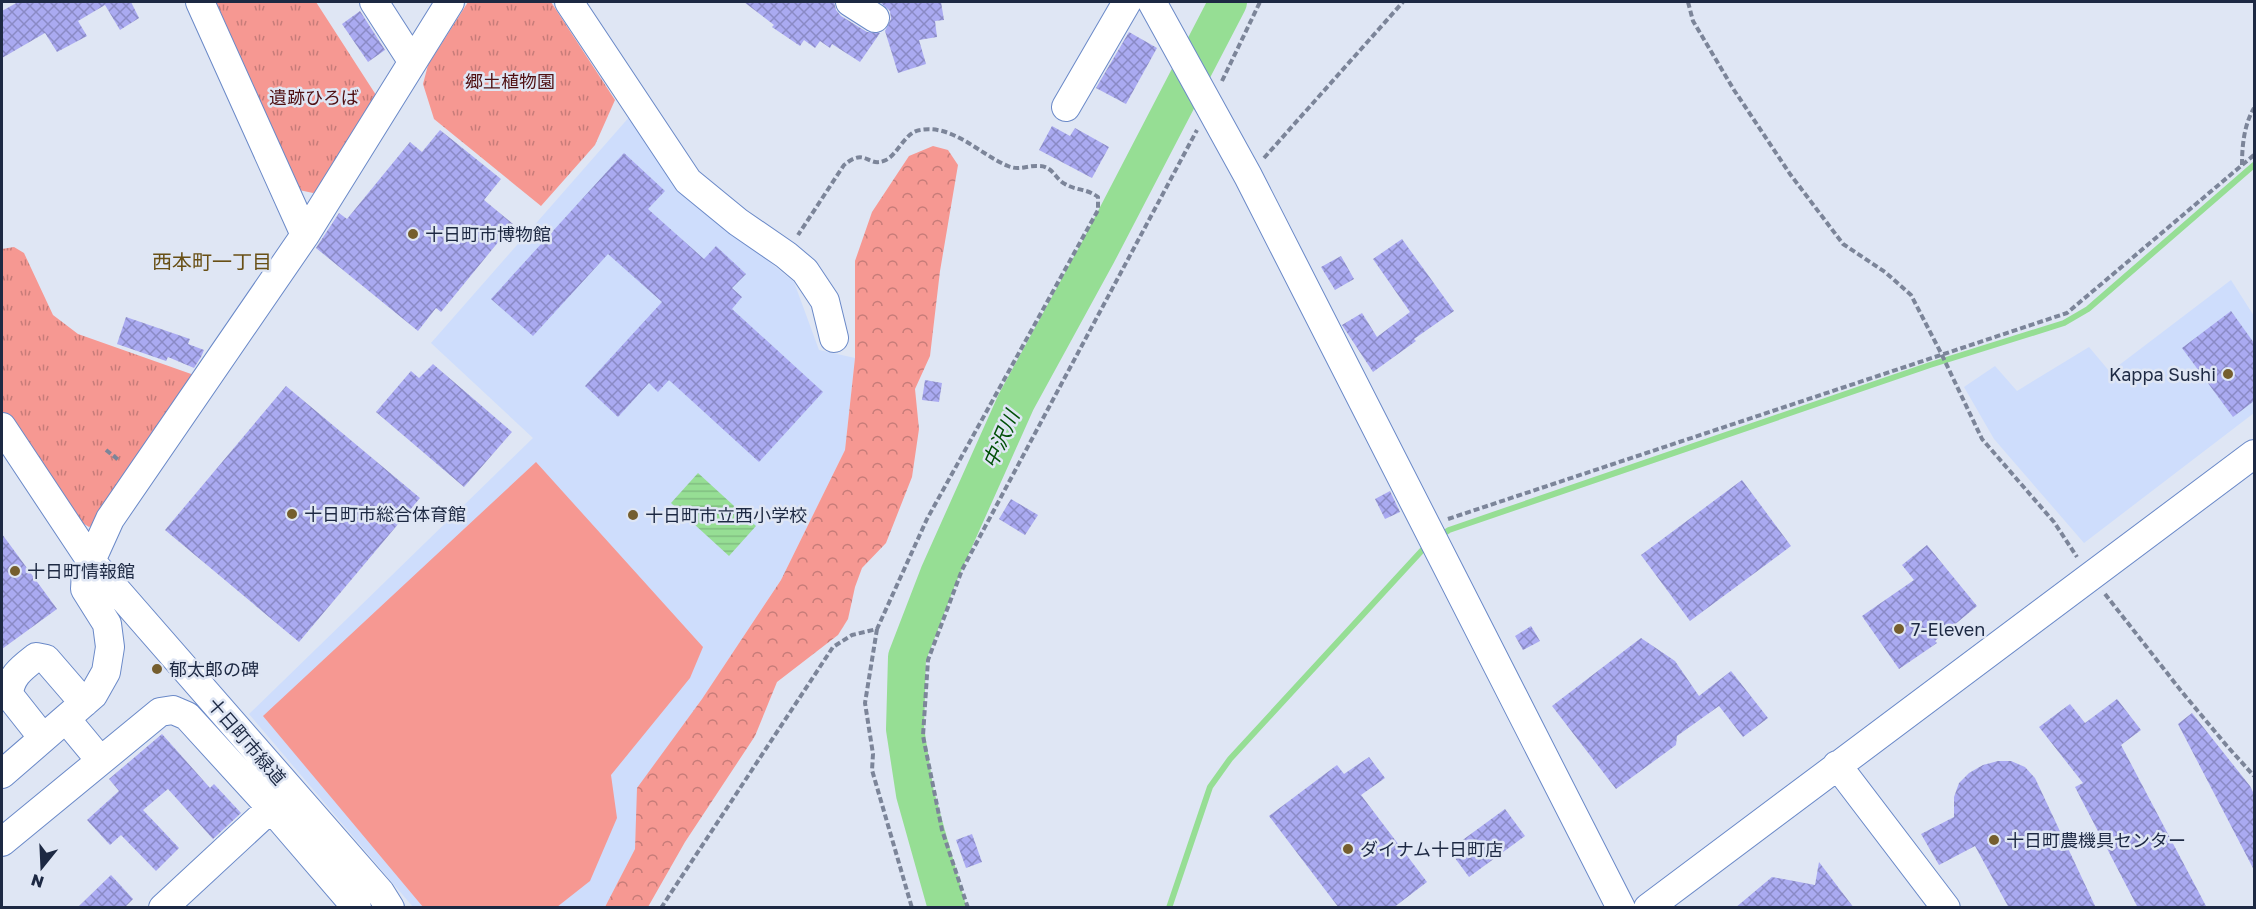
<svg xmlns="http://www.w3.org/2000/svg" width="2256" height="909" font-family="'Golos Text','Noto Sans JP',sans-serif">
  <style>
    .built { fill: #ceddfc }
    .forest { fill: url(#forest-crowns) }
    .park { fill: url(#park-tufts) }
    .pitch { fill: #f69892 }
    .water { fill: url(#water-rules) }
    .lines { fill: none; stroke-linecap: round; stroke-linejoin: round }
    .stream { stroke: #96de94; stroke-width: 6 }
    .river { stroke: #96de94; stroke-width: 38 }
    .building { fill: url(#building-cross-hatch) }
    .minor-casing { stroke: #6a89c8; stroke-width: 30 }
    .path { stroke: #7c8599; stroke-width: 4; stroke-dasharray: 6 3; stroke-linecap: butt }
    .minor { stroke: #fff; stroke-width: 28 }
    .poi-dot { fill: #755e2e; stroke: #dfe6f4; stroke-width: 2 }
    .labels { text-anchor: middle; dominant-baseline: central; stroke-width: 5; stroke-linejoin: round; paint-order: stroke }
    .park-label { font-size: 18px; fill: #4f1012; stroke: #dfe6f4 }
    .poi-label { font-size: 18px; fill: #1d2943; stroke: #dfe6f4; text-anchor: start }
    .street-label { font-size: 18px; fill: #1d2943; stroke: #dfe6f4 }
    .neighbourhood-label { font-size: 20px; fill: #684f15; stroke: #dfe6f4 }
    .water-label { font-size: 20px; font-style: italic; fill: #005007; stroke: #dfe6f4 }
  </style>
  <defs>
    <pattern id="forest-crowns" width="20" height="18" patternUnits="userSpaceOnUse" patternTransform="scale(1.5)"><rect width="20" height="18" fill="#f69892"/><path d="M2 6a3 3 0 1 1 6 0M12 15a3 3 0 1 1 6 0" fill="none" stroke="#c77c79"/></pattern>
    <pattern id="park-tufts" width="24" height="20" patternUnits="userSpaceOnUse" patternTransform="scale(1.5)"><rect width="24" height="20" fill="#f69892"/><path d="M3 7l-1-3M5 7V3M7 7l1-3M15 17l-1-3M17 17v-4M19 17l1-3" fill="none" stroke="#c77c79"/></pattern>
    <pattern id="water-rules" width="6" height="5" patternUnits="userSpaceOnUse" patternTransform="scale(1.5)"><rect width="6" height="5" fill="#96de94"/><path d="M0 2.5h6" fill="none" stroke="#81be81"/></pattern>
    <pattern id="building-cross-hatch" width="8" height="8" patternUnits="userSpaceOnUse" patternTransform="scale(1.5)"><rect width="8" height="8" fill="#aaaaf1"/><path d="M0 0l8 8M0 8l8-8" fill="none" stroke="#8a8ac5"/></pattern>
  </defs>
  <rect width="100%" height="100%" fill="#dfe6f4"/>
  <path class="built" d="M631,115L679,189L794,282L819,350L855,358L845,450L781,580L702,699L638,788L635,849L605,907H413L249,714L533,438L431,343Z
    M2231,280L2254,316V413L2084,543L1994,439L1964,387L1995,366L2017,391L2089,347L2110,372Z"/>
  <path class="forest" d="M933,146L948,150L958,165L940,271L930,356L915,389L919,429L912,477L886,543L862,568L855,587L848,619L838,635L777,682L755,736L685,842L648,907H605L635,849L637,788L702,699L781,580L845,450L855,358V261L872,212L909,156Z"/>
  <path class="park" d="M216,2H316L376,95L319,191L313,193L299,190Z
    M468,2H551L615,100L595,145L541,206L434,119L423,84L428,65Z
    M14,247L24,253L53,315L78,334L194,375L104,520L89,527L81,522L32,458L2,410V249Z"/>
  <path class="pitch" d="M536,462L703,647L690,678L611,775L617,818L590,881L557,907H423L263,716Z"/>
  <path class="water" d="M698,473L756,526L729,556L671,503Z"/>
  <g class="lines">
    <path class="stream" d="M1440,536L1449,530L1930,365L2064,323L2088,309L2254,165
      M1169,908L1210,787L1230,759L1427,545"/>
    <path class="river" d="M947,908L915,794L905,729L907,657L939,574L1016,402L1097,254L1228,2"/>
  </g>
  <path class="building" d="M18,2H131L139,18L120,30L105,5L78,21L87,36L57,52L45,33L2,58V11Z
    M744,2H834L836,10L841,16L867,32L880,33L860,62L832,44L830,48L820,41L815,48L804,40L800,46L772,27L774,25Z
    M880,2H941L944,20L935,21L937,37L919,40L926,64L898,73L885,31L891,19L890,11Z
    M360,11L385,50L368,62L342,24Z
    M1129,32L1157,48L1126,104L1096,88Z
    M1052,126L1070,136L1075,128L1109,147L1092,178L1039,150Z
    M440,130L501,179L484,200L513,224L441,312L436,308L418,331L316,248L339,213L347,219L410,142L422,152Z
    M624,153L665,191L648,209L704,259L716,246L746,274L732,288L742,297L732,309L823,392L759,462L669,380L658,392L649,383L618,417L585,386L662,302L608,254L533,336L491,299Z
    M1402,239L1454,311L1414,339L1416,341L1373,372L1342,325L1362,313L1377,337L1410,312L1373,259Z
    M1341,256L1354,279L1335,290L1321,267Z
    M2231,311L2254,343V401L2233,417L2182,348Z
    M126,317L190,339L188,344L204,350L201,357L194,368L168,357L166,361L117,344Z
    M433,364L512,432L464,487L376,412L411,371L419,378Z
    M925,380L942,383L939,402L922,400Z
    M286,386L420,498L299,642L165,530Z
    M1742,480L1791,546L1690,621L1641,555Z
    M1390,491L1400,512L1385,519L1375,499Z
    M1011,499L1038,515L1025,535L999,519Z
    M2,534L57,609L2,649Z
    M1927,545L1977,606L1935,641L1937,643L1899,669L1862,616L1914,580L1902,565Z
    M1531,626L1540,641L1523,650L1515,636Z
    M1641,638L1675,661L1699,696L1731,671L1768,718L1743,737L1719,706L1677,736L1676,745L1616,789L1552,706Z
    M2117,699L2141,730L2121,745L2207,908H2138L2075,787L2083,783L2039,727L2070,704L2085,723Z
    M2192,713L2250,786L2254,794V870L2178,724Z
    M162,734L210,788L214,784L241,813L213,839L168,789L143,810L179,848L156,871L121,835L110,845L87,820L119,791L109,779Z
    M1369,757L1385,778L1361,795L1427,882L1393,908H1339L1269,816L1337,765L1344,774Z
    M1998,761H2011L2025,767L2035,778L2096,908H2009L1975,846L1939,865L1921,834L1954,817V797L1959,783L1969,773L1983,765Z
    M1505,809L1525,836L1469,877L1449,850Z
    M972,834L982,862L966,868L956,840Z
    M1819,862L1854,908H1735L1772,877L1815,885Z
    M111,875L133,899L124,908H77Z"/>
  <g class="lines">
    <g class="minor-casing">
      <path id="minor" d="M200,2L305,235
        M374,2L412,61
        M569,2L688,181L738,222L786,255L805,271L825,301L834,338
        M850,2L875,18
        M1152,2L1248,176L1621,908
        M1066,107L1127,2
        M2,427L91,561L380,892L390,908
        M66,719L100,760
        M43,738L9,695C10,676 22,668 36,657L46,659L84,703
        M1837,765L1946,908
        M2,774L93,695L106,672L110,647L107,624L85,589L86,572L110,519L305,235L450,2
        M2,842L160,712L173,710L187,716L271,808L357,908
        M163,908L271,808
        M1648,908L2254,454"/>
    </g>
    <path class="path" d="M1688,2L1693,21L1734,90L1790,174L1843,244L1885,272L1911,295L1942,355L1982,439L2054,522L2077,557
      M1222,81L1260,2
      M1264,158L1403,2
      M2242,165C2242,146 2244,125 2254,108
      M106,450L120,461
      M1448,519L2067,313L2254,155
      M2105,594L2182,692L2227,746L2254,776
      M877,629L865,703L873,754L872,770L912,908
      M661,908L833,647L852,635L877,629L927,519L1098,210V197C1086,188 1077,191 1065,184C1055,179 1053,166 1039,166C1028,165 1019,171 1008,166C979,154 953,124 920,130C905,132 898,154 886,160C867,169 867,146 844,165L798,235
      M968,908L942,830L923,736L928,660L962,570L1197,130"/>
    <use href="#minor" class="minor"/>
  </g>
  <g class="poi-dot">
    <circle cx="413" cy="234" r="6"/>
    <circle cx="2228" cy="374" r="6"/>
    <circle cx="292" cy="514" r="6"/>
    <circle cx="633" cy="515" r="6"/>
    <circle cx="15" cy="571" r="6"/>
    <circle cx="1899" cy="629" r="6"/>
    <circle cx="157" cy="669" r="6"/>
    <circle cx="1994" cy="840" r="6"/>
    <circle cx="1348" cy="849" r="6"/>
  </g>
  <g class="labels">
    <g class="park-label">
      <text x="510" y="81">郷土植物園</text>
      <text x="314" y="97">遺跡ひろば</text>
    </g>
    <g class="poi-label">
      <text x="425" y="234">十日町市博物館</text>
      <text x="2216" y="374" text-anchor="end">Kappa Sushi</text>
      <text x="304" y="514">十日町市総合体育館</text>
      <text x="645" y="515">十日町市立西小学校</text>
      <text x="27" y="571">十日町情報館</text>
      <text x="1911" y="629">7-Eleven</text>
      <text x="169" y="669">郁太郎の碑</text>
      <text x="2006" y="840">十日町農機具センター</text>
      <text x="1360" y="849">ダイナム十日町店</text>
    </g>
    <g class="street-label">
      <text transform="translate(247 741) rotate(49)">十日町市緑道</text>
    </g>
    <g class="neighbourhood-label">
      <text x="212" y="261">西本町一丁目</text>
    </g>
    <g class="water-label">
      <text transform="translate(1000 439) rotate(-66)">中沢川</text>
    </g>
  </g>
  <rect width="2256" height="909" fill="none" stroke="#1d2943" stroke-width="6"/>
  <g transform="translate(42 867) rotate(198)" stroke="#dfe6f4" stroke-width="4.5" paint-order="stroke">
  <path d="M0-4.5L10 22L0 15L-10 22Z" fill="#1d2943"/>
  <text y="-9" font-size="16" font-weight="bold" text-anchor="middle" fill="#1d2943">N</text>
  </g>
</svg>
